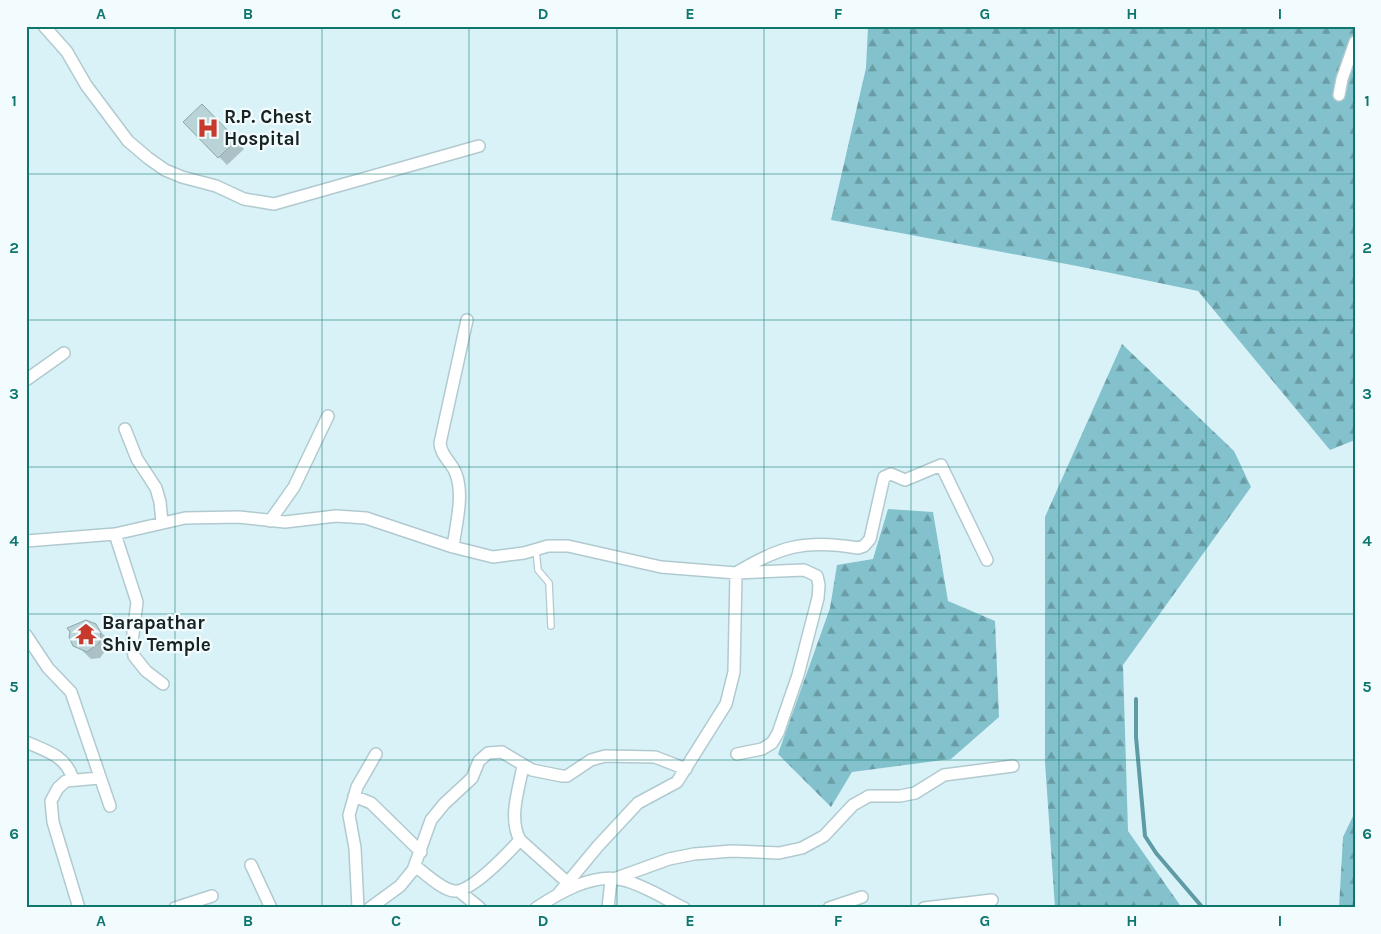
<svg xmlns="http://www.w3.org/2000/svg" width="1381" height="934" font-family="Karla,sans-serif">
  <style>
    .forest { fill: url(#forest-firs) }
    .shadow { fill: #0003 }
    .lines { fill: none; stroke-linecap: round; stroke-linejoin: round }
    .stream { stroke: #5e9ba5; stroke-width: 4 }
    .building { fill: #b9d3d7; stroke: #8ea7ab }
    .service-casing { stroke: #b1cacf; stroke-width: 8 }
    .minor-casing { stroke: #b1cacf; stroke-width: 14 }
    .service { stroke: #fff; stroke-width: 5.5 }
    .minor { stroke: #fff; stroke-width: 11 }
    .grid { fill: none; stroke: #0f766e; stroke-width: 1; stroke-opacity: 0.55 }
    .labels { text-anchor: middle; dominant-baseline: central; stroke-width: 4.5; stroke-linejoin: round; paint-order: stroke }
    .poi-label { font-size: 19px; font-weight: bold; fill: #182223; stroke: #f2fcfe; text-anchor: start }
    .neatline { fill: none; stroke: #0f766e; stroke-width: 2 }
    .grid-label { font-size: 16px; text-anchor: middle; font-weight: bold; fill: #0f766e }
  </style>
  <defs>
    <pattern id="forest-firs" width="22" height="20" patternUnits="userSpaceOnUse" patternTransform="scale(1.25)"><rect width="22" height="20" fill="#83c1cc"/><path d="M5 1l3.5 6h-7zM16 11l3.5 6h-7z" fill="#6a9ca5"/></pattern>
  </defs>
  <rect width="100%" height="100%" fill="#d8f2f7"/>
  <path class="forest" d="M868,26H1355V440L1330,450L1198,291L1077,266L831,220L866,68Z
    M1122,344L1234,451L1251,487L1123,665L1128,831L1182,908H1055L1045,762V517Z
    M888,509L933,512L948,601L995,621L999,717L951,759L852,772L831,807L778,754L830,608L837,565L873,559Z
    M1355,812V908H1339L1343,837Z"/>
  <path class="shadow" d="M202,106L244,149L227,165L185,122Z
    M98,629L107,638L108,647L100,658L91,659L72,641Z"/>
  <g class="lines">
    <path class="stream" d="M1136,699V737L1145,836L1156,853L1203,908"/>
  </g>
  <path class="building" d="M202,104L237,140L218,158L183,122Z
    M86,620L96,624L101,633L99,643L87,652L73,646L69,637L70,632L67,628Z"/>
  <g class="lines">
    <g class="service-casing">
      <path id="service" d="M536,550L538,570L549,583L551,626"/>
    </g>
    <g class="minor-casing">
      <path id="minor" d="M44,26L67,52L86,85L128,141L148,158L165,170L182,177L216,186L244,199L274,204L479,146
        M1339,95L1342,79L1355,42
        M26,380L64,353
        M125,429L137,459L156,488L160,502L162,522
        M270,521L294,487L328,416
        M115,534L137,602L132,642L134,656L146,671L163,684
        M26,541L115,534L185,518L239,517L285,522L336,516L366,518L453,547L493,557L524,553L548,546H568L661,567L736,573L804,570L817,576L819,585L818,598L798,675L778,733L772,743L762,749L737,754
        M453,547C456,524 464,495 456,474C452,462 441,457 440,443L467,320
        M26,635L48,668L71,692L110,806
        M26,742C47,751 66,756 73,779
        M523,766C519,789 508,818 520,840L567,882
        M354,796L371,803L421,852
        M251,865L271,908
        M415,866C426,874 441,889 454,891C471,893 509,852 520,840
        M459,891L480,908
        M559,893L598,846L638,803L677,782L726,704L734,672L736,573C780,546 806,539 858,548L864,546L870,539L884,477L891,474L905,480L941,465L987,560
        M79,908L53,822L51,801L58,788L66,781L99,778
        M175,908L212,896
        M358,908L355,848L349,815L357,787L376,754
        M370,908L400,886L413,870L431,820L444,804L472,778L479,761L488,753L502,752L532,770L562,776H567L591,760L605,756L655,757L686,769
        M536,908C559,893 594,872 623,880C644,885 665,899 684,908
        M608,908L611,880L669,859L694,854L732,851L779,853L802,848L824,836L853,805L869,796H900L915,793L944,775L1013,766
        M829,908L862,897
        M924,908L992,900"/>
    </g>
    <use href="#service" class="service"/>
    <use href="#minor" class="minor"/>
  </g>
  <path class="grid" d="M175,26V908M322,26V908M469,26V908M617,26V908M764,26V908M911,26V908M1059,26V908M1206,26V908M26,174H1355M26,320H1355M26,467H1355M26,614H1355M26,760H1355"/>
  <defs>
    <g id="hospital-bare" transform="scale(1.725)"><path d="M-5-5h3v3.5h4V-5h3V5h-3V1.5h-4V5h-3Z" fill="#c73a2b" stroke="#f2fcfe" stroke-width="2.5" paint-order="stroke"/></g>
    <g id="temple-bare" transform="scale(1.725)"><path d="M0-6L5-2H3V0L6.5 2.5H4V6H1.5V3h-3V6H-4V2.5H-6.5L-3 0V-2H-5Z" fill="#c73a2b" stroke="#f2fcfe" stroke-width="2.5" paint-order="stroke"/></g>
  </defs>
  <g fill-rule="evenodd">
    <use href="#hospital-bare" x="208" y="128"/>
    <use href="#temple-bare" x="86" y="634"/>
  </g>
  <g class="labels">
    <g class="poi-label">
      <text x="224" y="117">R.P. Chest<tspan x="224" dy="22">Hospital</tspan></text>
      <text x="102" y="623">Barapathar<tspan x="102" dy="22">Shiv Temple</tspan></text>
    </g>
  </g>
  <rect width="1381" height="934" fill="none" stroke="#f2fcfe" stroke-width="55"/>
  <rect x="28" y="28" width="1326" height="878" class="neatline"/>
  <g class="grid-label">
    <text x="101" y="19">A</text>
    <text x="248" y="19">B</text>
    <text x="396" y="19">C</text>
    <text x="543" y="19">D</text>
    <text x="690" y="19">E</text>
    <text x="838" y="19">F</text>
    <text x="985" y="19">G</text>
    <text x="1132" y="19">H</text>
    <text x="1280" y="19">I</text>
    <text x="14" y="106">1</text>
    <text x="1367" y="106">1</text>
    <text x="14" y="253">2</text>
    <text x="1367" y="253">2</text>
    <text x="14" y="399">3</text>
    <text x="1367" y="399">3</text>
    <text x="14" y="546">4</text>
    <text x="1367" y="546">4</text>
    <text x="14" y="692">5</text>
    <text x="1367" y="692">5</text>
    <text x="14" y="839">6</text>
    <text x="1367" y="839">6</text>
    <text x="101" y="926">A</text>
    <text x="248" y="926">B</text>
    <text x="396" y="926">C</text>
    <text x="543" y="926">D</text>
    <text x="690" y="926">E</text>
    <text x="838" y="926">F</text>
    <text x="985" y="926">G</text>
    <text x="1132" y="926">H</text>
    <text x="1280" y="926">I</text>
  </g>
</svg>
